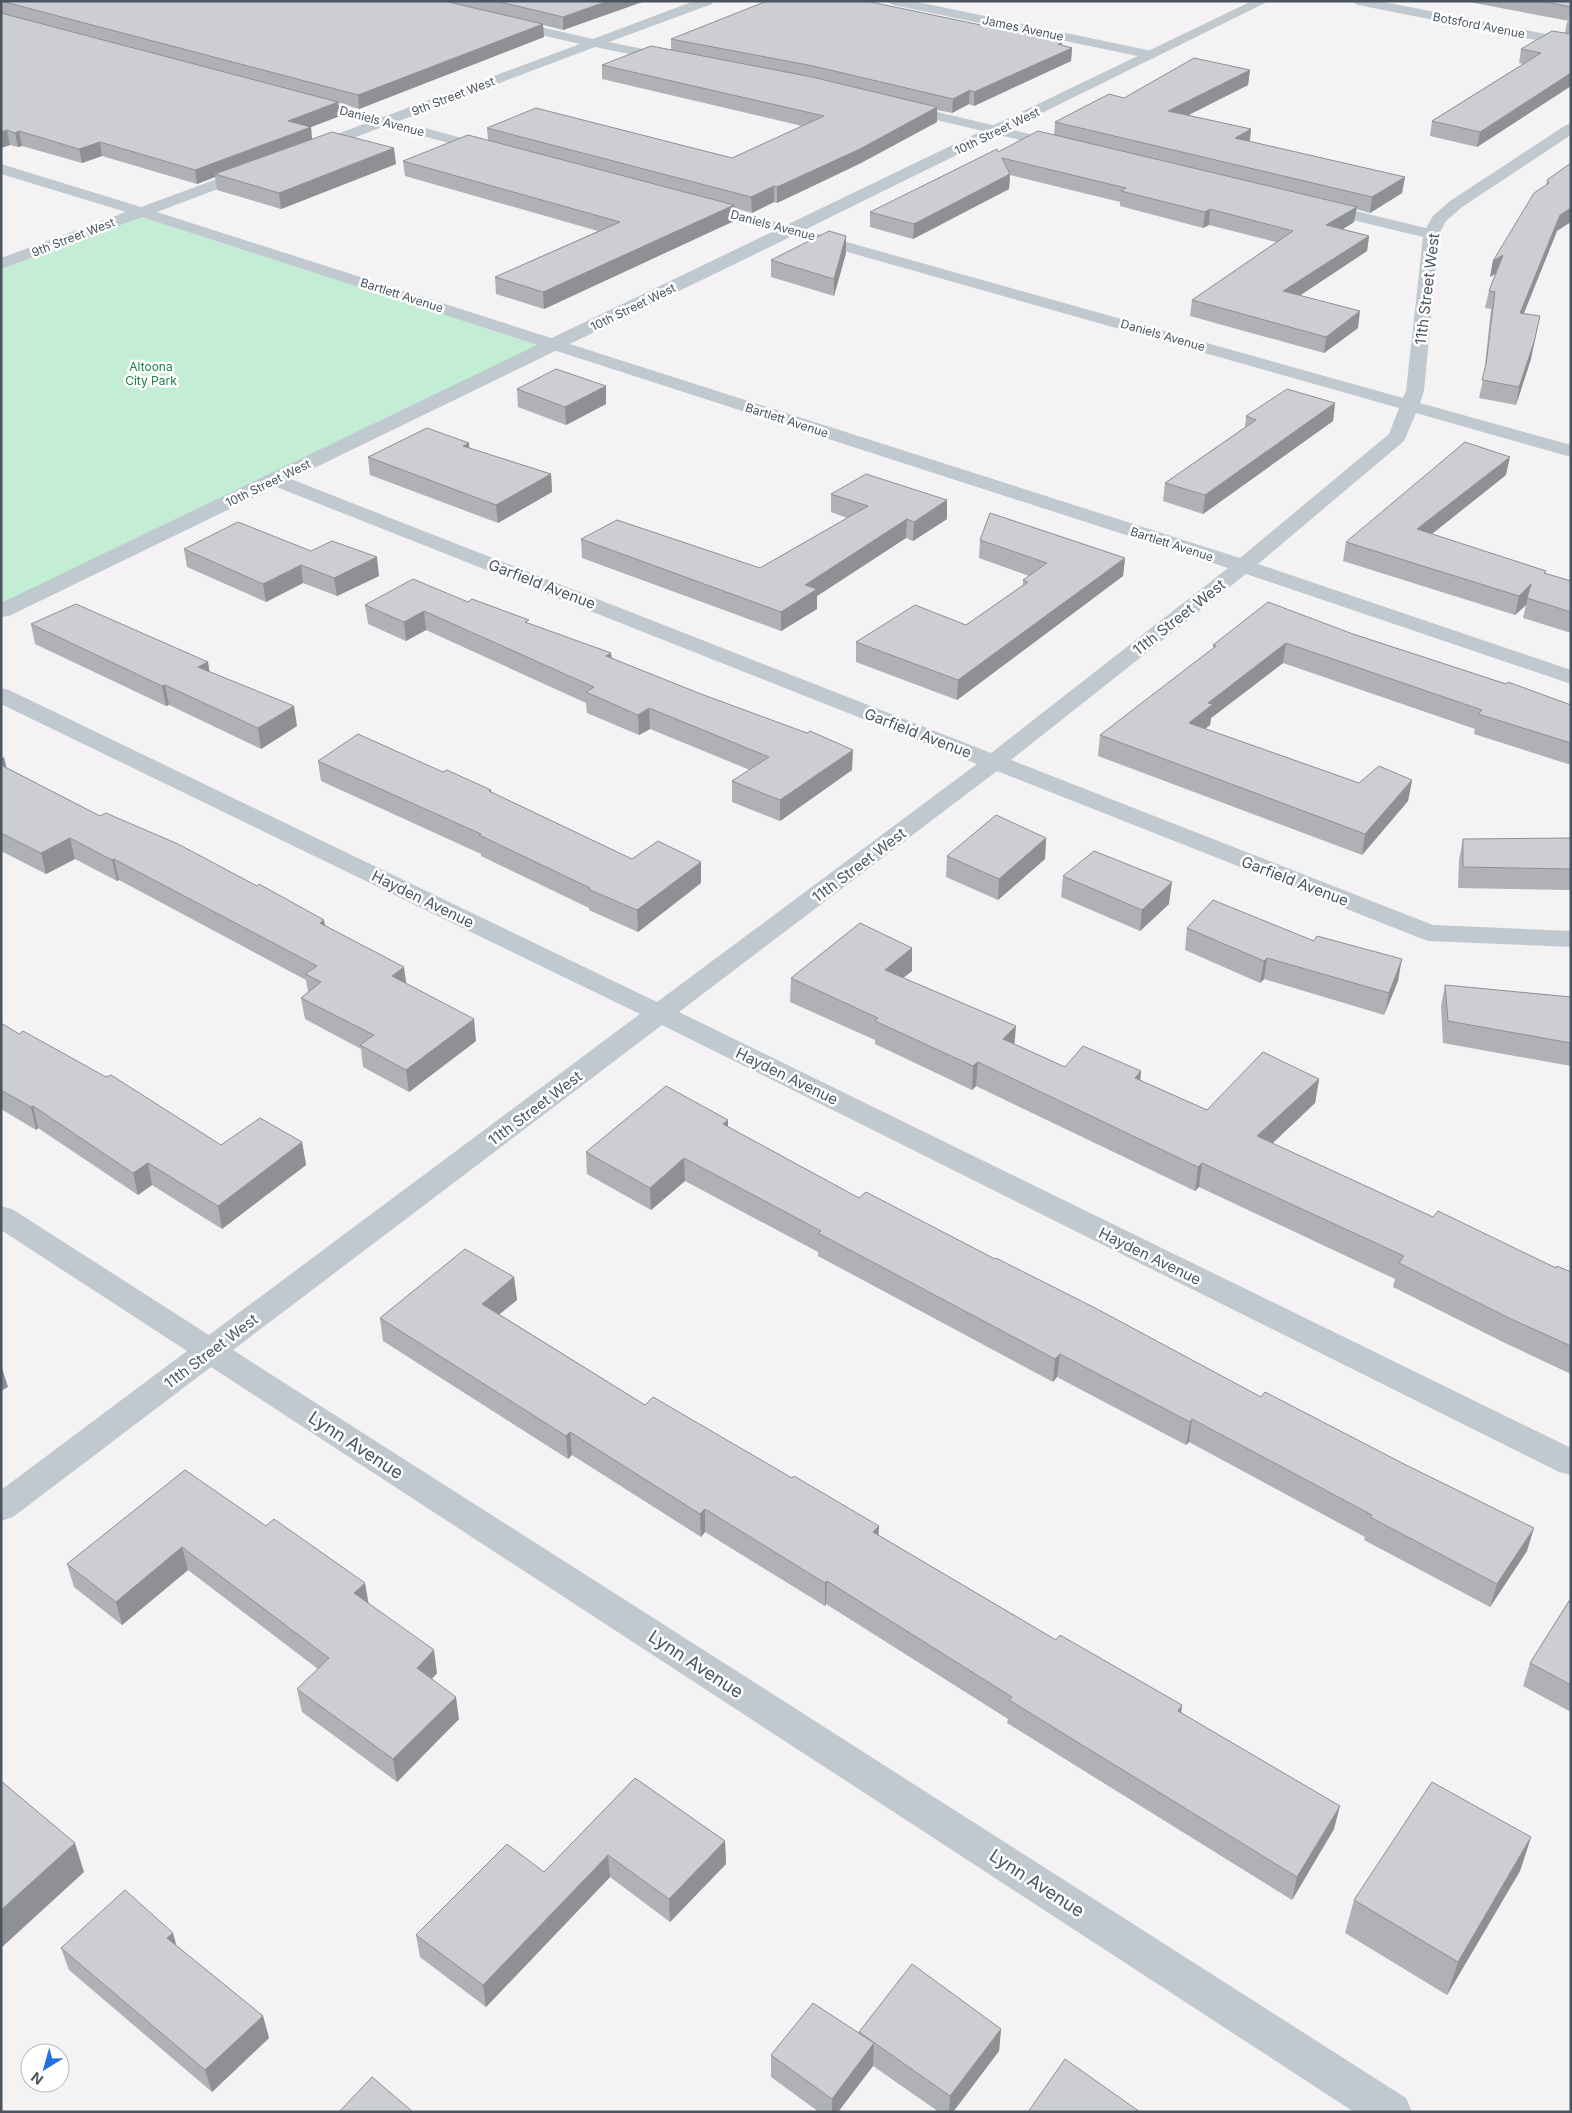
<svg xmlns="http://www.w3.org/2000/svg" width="1572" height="2113" font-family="Inter,sans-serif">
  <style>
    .green { fill: #c3eed5 }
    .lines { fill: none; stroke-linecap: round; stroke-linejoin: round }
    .minor { fill: #c0c9d0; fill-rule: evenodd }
    .tertiary { fill: #c0c9d0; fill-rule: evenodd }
    .wall { fill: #afb1b6 }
    .shaded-wall { fill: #8f9094 }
    .building { fill: #ccced4; stroke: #8f9094 }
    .labels { text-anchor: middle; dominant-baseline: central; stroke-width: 5; stroke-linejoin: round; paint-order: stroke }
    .far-street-label { font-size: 12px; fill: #4a555f; stroke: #fff }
    .far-park-label { font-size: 12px; fill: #1c7f4f; stroke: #fff }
    .street-label { font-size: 15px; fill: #4a555f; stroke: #fff }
    .near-street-label { font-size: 18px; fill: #4a555f; stroke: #fff }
  </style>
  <rect width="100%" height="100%" fill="#f4f2f2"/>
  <path class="green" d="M142,212L555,345L1,611V264Z"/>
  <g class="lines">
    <path class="minor" d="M694,1H713L712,4L609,42L677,56L679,59L677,62L672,63L595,47L399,121L495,147L497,150L495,153L490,154L385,126L316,152H306L304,149L306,146L369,122L297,103L295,100L297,97L302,96L383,117L580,44L501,26L499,23L501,20L506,19L593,39Z
      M887,1H913L1152,51L1159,55L1152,59L893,5Z
      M1352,1H1379L1571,39V47L1358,5Z
      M900,103L1067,143L1069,146L1067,149L1062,150L895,110L893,107L895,104Z
      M1571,124V135L1462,207L1446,221L1439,234L1424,391L1420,403L1571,445V457L1416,413L1404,441L1258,564L1571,670V684L1246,574L1011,760L1433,925L1571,931V947L1429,941L1420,938L997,771L679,1012L1571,1448V1475L1559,1472L662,1025L233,1350L1406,2098L1412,2112H1354L211,1367L13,1517L1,1521V1490L187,1351L1,1230V1206L12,1209L209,1335L640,1014L1,704V688L9,690L657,1002L977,764L269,484L266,480L269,476L276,474L283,476L991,753L1228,568L142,217L1,269V258L126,212L1,174V164L141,207L247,168H257L260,171L257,174L157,212L1240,558L1389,434L1399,408L692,208L690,205L692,202H704L1403,398L1406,391L1423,237L1312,210L1310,207L1312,204L1318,202L1426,228L1433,216L1450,201L1566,125Z"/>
    <path class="tertiary" d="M1252,1H1269L778,243L9,616L1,617V603Z"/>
  </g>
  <path class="wall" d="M1,1H645L563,30L543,25L544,37L359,109L338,103L340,116L311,127L312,139L396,164L281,209L217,190L215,177L197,184L102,156L82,163L22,146L18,147L10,145L1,148Z
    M1464,1H1571V86L1477,147L1430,136L1432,121L1523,64L1519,63L1521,49L1565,33L1567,22L1569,21Z
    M671,39L1062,42V45L1072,48L1071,61L974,106L969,104L952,113L937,110V122L859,164L777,203L774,202L752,213L734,208V221L544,309L496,294L495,277L598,231L405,176L403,161L488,140L487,128L732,158L802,126L602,79V65L671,50Z
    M1250,70L1248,85L1188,115L1251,129L1250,142L1405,177L1402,193L1370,213L1356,209L1354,222L1343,229L1369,236L1367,251L1299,296L1358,328L1324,353L1190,316L1192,300L1276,242L1209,225L1203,228L1120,206V202L1010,175L1009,189L913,239L870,227V212L998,152L1054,135L1055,122L1124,98Z
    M1571,163L1557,231L1524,313L1531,359L1516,405L1479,398L1484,375L1491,309L1485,308L1489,291L1495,274L1490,277L1493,261L1546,185L1547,180Z
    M846,236V253L834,296L771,277V260Z
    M606,386V404L566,425L518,407L517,389Z
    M1335,403L1333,421L1203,514L1163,501L1165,483L1245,427L1246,416Z
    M469,448L551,474L552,492L498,523L370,475L368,457Z
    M1506,475L1432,534L1546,571V574L1571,581V633L1523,618L1526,605L1515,615L1343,561L1346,542Z
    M831,494L947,500V519L913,541L906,538L817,596V609L781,631L582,558L581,539L760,568L847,518L831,512Z
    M980,540L1125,558L1123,576L957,700L856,662V642L966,625L1023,585V580L1029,576L979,558Z
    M184,549L311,551L379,576L337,596L303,583L266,602L187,567Z
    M468,602L611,653L612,658L852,770L780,821L732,802V781L750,770L650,729L639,735L587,713L586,703L426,630L406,641L368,624L365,605Z
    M31,624L208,662L209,671L297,726L261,749L169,705L166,706L35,644Z
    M1353,634L1571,705V765L1474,734L1475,729L1283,663L1211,718L1210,725L1205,729L1359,783L1412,780L1408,801L1362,855L1098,756L1100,735L1213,649V645Z
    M1,756L7,768L100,816L257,886L324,920L325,926L406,984L476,1041L409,1092L363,1067L361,1049L305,1019L301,998L308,992L306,980L119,880L117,881L75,859L46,874L1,851Z
    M318,761L443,772L491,790V792L632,859L701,883L638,932L589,910V908L481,856V854L321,781Z
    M1046,838L1045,859L998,900L946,877L947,856Z
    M1571,838V890L1458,888L1459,860L1463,839Z
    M1063,876L1169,904L1140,931L1061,897Z
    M1187,928L1314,941L1398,981L1384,1015L1264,979L1260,983L1185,950Z
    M912,948V971L903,978L1015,1044L1065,1067L1141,1071L1140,1080L1207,1110L1319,1079L1315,1103L1272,1143L1433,1217L1556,1268L1571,1272V1374L1505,1343L1393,1287L1395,1279L1199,1187L1195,1191L976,1086L972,1090L875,1044V1040L790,1002L791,978Z
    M1445,985L1571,997V1066L1443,1043L1441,1006Z
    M1,1023L19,1034L221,1145L302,1142L306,1165L222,1229L152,1185L138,1195L38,1128L36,1130L1,1109Z
    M728,1120V1127L859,1198L1527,1551L1490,1607L1364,1540L1365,1537L1189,1442L1186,1445L1057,1377L1053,1382L818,1256V1252L685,1181L651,1210L587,1174L586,1152Z
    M514,1277L517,1300L499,1314L645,1405L878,1535L1056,1640L1182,1705L1181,1712L1334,1829L1292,1900L1007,1723L1008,1719L826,1604L825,1606L705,1532L701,1537L572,1455L568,1459L383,1341L380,1318Z
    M185,1470L369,1604L437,1673L432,1679L459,1719L397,1782L302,1712L297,1689L318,1669L188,1570L122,1625L74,1587L67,1564Z
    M1571,1598V1712L1523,1686L1530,1663Z
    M635,1778L725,1841L726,1864L670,1922L610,1877L486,2007L420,1957L416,1935L544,1872Z
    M1531,1837L1520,1871L1447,1995L1345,1933L1354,1900Z
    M177,1946L263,2016L269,2038L212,2092L69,1970L61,1948Z
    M1001,2029L999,2051L953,2112H939L873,2066L838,2112H819L771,2077V2055L859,2033Z"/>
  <path class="shaded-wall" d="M608,1H645L563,30V17Z
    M543,24L544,37L359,109L358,95Z
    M1062,42L1061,53L1072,48L1071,61L974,106V92Z
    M1250,70L1248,85L1167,126L1168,111Z
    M1571,73V86L1477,147L1480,132Z
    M970,90L969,104L952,113L953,99Z
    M338,102L340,116L311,127L312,141L215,174V177L197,184L195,170L288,121Z
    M937,107V122L859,164L777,203V187Z
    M1251,129L1249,145L1235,138Z
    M7,130L10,145L1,148V132Z
    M19,131L22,146L18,147L15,133Z
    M100,142L102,156L82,163L79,149Z
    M394,148L396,164L281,209L279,193Z
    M1010,174L1009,189L913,239L914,224Z
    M1405,177L1402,193L1370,213L1372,197Z
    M774,186V202L752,213L751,197Z
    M734,205V221L544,309L543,292Z
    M1357,207L1354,222L1324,241L1326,225Z
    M1571,208V222L1557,231L1517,330L1520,313L1560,215Z
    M1210,209L1209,225L1203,228L1205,212Z
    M846,236V253L834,296V279Z
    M1369,236L1367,251L1281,308L1283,291Z
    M1503,255L1500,271L1490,277L1493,261Z
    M1360,311L1358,328L1324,353L1326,337Z
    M1540,316L1531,359L1516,405L1519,387Z
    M606,386V404L566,425L565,407Z
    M1335,403L1333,421L1203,514L1205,495Z
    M469,443L470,460L463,446Z
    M1510,457L1506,475L1414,548L1417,529Z
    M551,474L552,492L498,523L496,505Z
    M947,500V519L913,541L914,522Z
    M907,519L906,538L817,596V609L781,631V612L805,585Z
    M377,557L379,576L337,596L334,578Z
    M1125,558L1123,576L957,700L958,680Z
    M301,565L303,583L266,602L263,584Z
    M1531,584L1526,605L1515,615L1519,596Z
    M424,611L426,630L406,641L404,622Z
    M1286,643L1283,663L1211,718L1210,725L1187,743L1189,723L1208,703Z
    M611,653L612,673L606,656Z
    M208,662L211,682L198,667Z
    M165,685L169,705L166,706L162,686Z
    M294,706L297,726L261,749L258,728Z
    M649,708L650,729L639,735L638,715Z
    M853,750L852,770L780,821V800Z
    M4,757L9,778L1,782V759Z
    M1412,780L1408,801L1362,855L1365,834Z
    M70,838L75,859L46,874L41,853Z
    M1046,838L1045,859L998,900L999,879Z
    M114,859L119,880L117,881L112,860Z
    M701,862V883L638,932L637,910Z
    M1172,882L1169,904L1140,931L1142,910Z
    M324,920L327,941L320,923Z
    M912,948V971L884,993L885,970Z
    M1267,958L1264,979L1260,983L1264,961Z
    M1402,959L1398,981L1384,1015L1389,993Z
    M404,967L407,989L392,976Z
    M474,1019L476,1041L409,1092L406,1070Z
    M1016,1026L1014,1050L1003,1039Z
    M978,1062L976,1086L972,1090L973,1066Z
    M1141,1071L1139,1095L1135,1078Z
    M1319,1079L1315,1103L1254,1161L1257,1136Z
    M33,1106L38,1128L36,1130L31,1107Z
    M728,1120V1142L723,1124Z
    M302,1142L306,1165L222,1229L218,1206Z
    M684,1158L685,1181L651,1210L650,1188Z
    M148,1163L152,1185L138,1195L133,1173Z
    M1202,1163L1199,1187L1195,1191L1198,1167Z
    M514,1277L517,1300L485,1326L482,1304Z
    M1060,1354L1057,1377L1053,1382L1055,1359Z
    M1,1365L8,1387L1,1391Z
    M1192,1419L1189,1442L1186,1445L1190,1422Z
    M570,1432L572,1455L568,1459L566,1436Z
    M705,1509V1532L701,1537L700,1514Z
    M879,1526L878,1549L873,1532Z
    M1534,1528L1527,1551L1490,1607L1497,1584Z
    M182,1547L188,1570L122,1625L116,1602Z
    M827,1581L826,1604L825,1606V1583Z
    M365,1583L369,1606L354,1593Z
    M434,1650L437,1673L420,1691L417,1668Z
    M456,1697L459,1719L397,1782L393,1759Z
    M1182,1705L1179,1728L1178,1711Z
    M1340,1806L1334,1829L1292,1900L1297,1877Z
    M1531,1837L1520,1871L1447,1995L1458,1962Z
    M725,1841L726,1864L670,1922L669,1899Z
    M75,1843L84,1872L1,1948V1910Z
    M608,1855L610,1877L486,2007L483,1985Z
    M173,1933L179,1955L167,1938Z
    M263,2016L269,2038L212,2092L205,2070Z
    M1001,2029L999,2051L953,2112H949L950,2096Z
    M874,2043L873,2066L838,2112H832V2099Z"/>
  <path class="building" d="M1,1H444L543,24L358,95Z
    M496,1H608L563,17Z
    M767,1H866L1062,42L1058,44L1072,48L974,92L970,90L953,99L813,66L671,39Z
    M1542,1H1571V7Z
    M1,13L338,102L288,121L311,127L195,170L100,142L79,149L19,131L15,133L7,130L1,132Z
    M1552,31L1571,34V73L1480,132L1432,121L1541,53L1521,49Z
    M651,46L812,77L937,107L860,149L777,187L774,186L751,197L487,128L536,108L732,158L824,116L602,65Z
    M1194,58L1250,70L1168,111L1251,129L1235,138L1405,177L1372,197L1055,122L1109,94L1124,98Z
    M1038,131L1357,207L1326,225L1369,236L1283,291L1360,311L1326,337L1192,300L1293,231L1210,209L1205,212L1121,191L1126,188L1002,158L1010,174L914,224L870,212L997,149L998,152Z
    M332,132L394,148L279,193L215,174Z
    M468,135L734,205L543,292L495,277L620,222L403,161Z
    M1571,163V208L1560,215L1520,313L1540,316L1534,342L1519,387L1482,380L1486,364L1495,292L1489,291L1503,255L1493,261L1534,193L1549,183L1547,180Z
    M829,231L846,236L834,279L771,260Z
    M556,369L606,386L565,407L517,389Z
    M1287,389L1335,403L1205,495L1165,483L1256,420L1246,416Z
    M427,428L469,443L463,446L551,474L496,505L368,457Z
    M1465,442L1510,457L1417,529L1546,571L1544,573L1571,581V612L1527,598L1531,584L1519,596L1346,542Z
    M866,474L947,500L914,522L907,519L805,585L817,589L781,612L581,539L617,520L760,568L868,506L831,494Z
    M990,513L1125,558L958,680L856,642L915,605L966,625L1028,582L1023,580L1047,563L980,540Z
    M238,522L311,551L332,541L377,557L334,578L301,565L263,584L184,549Z
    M413,579L468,602L472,599L529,620L525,622L611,653L606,656L701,694L807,733L810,731L853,750L780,800L732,781L769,757L649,708L638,715L586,692L594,687L424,611L404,622L365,605Z
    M1268,602L1353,634L1506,684L1508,682L1571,705V743L1478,714L1482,710L1286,643L1208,703L1213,704L1189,723L1359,783L1379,766L1412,780L1365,834L1100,735L1216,646L1213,645Z
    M76,604L208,662L198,667L294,706L258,728L165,685L162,686L31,624Z
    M358,734L443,772L447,770L491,790L489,791L632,859L658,841L701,862L637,910L588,889L590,888L479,835L481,834L318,761Z
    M1,765L100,816L106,813L178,844L257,886L259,884L324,920L320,923L404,967L392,976L474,1019L406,1070L360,1045L374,1035L301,998L321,982L305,974L317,966L114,859L112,860L70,838L41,853L1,833Z
    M996,815L1046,838L999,879L947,856Z
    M1571,838V869L1463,867V839Z
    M1094,851L1172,882L1142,910L1063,876Z
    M1213,900L1314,941L1317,936L1402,959L1389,993L1267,958L1264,961L1187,928Z
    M860,923L912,948L885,970L1016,1026L1003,1039L1065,1067L1083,1046L1141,1071L1135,1078L1207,1110L1263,1052L1319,1079L1257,1136L1433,1217L1438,1211L1556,1268L1557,1266L1571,1272V1346L1511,1319L1399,1263L1404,1256L1202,1163L1198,1167L978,1062L973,1066L875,1021L878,1018L791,978Z
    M1445,985L1571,997V1043L1448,1021Z
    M1,1023L19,1034L23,1031L106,1077L111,1075L221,1145L260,1118L302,1142L218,1206L148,1163L133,1173L33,1106L31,1107L1,1090Z
    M666,1086L728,1120L723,1124L859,1198L866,1192L995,1259L996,1258L1099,1310L1261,1397L1265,1392L1404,1464L1534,1528L1497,1584L1370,1517L1372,1515L1192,1419L1190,1422L1060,1354L1055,1359L818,1233L821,1231L684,1158L650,1188L586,1152Z
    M465,1249L514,1277L482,1304L645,1405L653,1397L792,1478L794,1476L879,1526L873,1532L1056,1640L1060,1635L1182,1705L1178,1711L1340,1806L1297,1877L1009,1700L1012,1697L827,1581L825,1583L705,1509L700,1514L570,1432L566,1436L380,1318Z
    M185,1470L266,1526L274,1519L365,1583L354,1593L434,1650L417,1668L456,1697L393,1759L297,1689L329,1658L182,1547L116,1602L67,1564Z
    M1571,1598V1685L1530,1663Z
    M635,1778L725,1841L669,1899L608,1855L483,1985L416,1935L507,1844L544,1872Z
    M1,1781L75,1843L1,1910Z
    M1432,1782L1531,1837L1458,1962L1354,1900Z
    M125,1890L173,1933L167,1938L263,2016L205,2070L61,1948Z
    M912,1964L1001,2029L950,2096L859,2032Z
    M813,2003L874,2043L832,2099L771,2055Z
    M1065,2059L1140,2112H1028Z
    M372,2077L413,2112H339Z"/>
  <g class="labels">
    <g class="far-street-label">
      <text transform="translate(1479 25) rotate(11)">Botsford Avenue</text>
      <text transform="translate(1023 28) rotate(12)">James Avenue</text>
      <text transform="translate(453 96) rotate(-21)">9th Street West</text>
      <text transform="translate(382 121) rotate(15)">Daniels Avenue</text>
      <text transform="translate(997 131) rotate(-26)">10th Street West</text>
      <text transform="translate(773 225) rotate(15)">Daniels Avenue</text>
      <text transform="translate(73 237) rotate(-21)">9th Street West</text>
      <text transform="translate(402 295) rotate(18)">Bartlett Avenue</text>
      <text transform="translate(633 307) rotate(-26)">10th Street West</text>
      <text transform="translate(1163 335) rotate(16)">Daniels Avenue</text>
      <text transform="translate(787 420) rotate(18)">Bartlett Avenue</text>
      <text transform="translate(268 483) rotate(-26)">10th Street West</text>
      <text transform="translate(1172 544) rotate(18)">Bartlett Avenue</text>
    </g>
    <g class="far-park-label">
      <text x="151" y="366">Altoona<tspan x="151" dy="14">City Park</tspan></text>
    </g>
    <g class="street-label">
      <text transform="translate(1427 289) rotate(-83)">11th Street West</text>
      <text transform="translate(542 584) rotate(21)">Garfield Avenue</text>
      <text transform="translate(1179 617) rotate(-38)">11th Street West</text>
      <text transform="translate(918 733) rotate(21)">Garfield Avenue</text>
      <text transform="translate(859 865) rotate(-37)">11th Street West</text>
      <text transform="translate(1295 881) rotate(21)">Garfield Avenue</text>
      <text transform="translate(423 899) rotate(26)">Hayden Avenue</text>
      <text transform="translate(787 1076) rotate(26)">Hayden Avenue</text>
      <text transform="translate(535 1108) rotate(-37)">11th Street West</text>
      <text transform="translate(1150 1256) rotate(26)">Hayden Avenue</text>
      <text transform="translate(211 1351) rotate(-37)">11th Street West</text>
    </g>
    <g class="near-street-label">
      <text transform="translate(356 1445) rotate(33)">Lynn Avenue</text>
      <text transform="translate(696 1664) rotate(33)">Lynn Avenue</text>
      <text transform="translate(1037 1883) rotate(33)">Lynn Avenue</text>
    </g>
  </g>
  <rect width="1572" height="2113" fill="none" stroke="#4a555f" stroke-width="5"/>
  <g transform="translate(45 2068) rotate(217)"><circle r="24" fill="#ffffff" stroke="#b7bbbf"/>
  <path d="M0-4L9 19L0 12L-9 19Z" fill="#2271de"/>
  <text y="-8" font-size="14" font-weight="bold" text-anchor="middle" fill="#4a555f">N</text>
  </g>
</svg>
